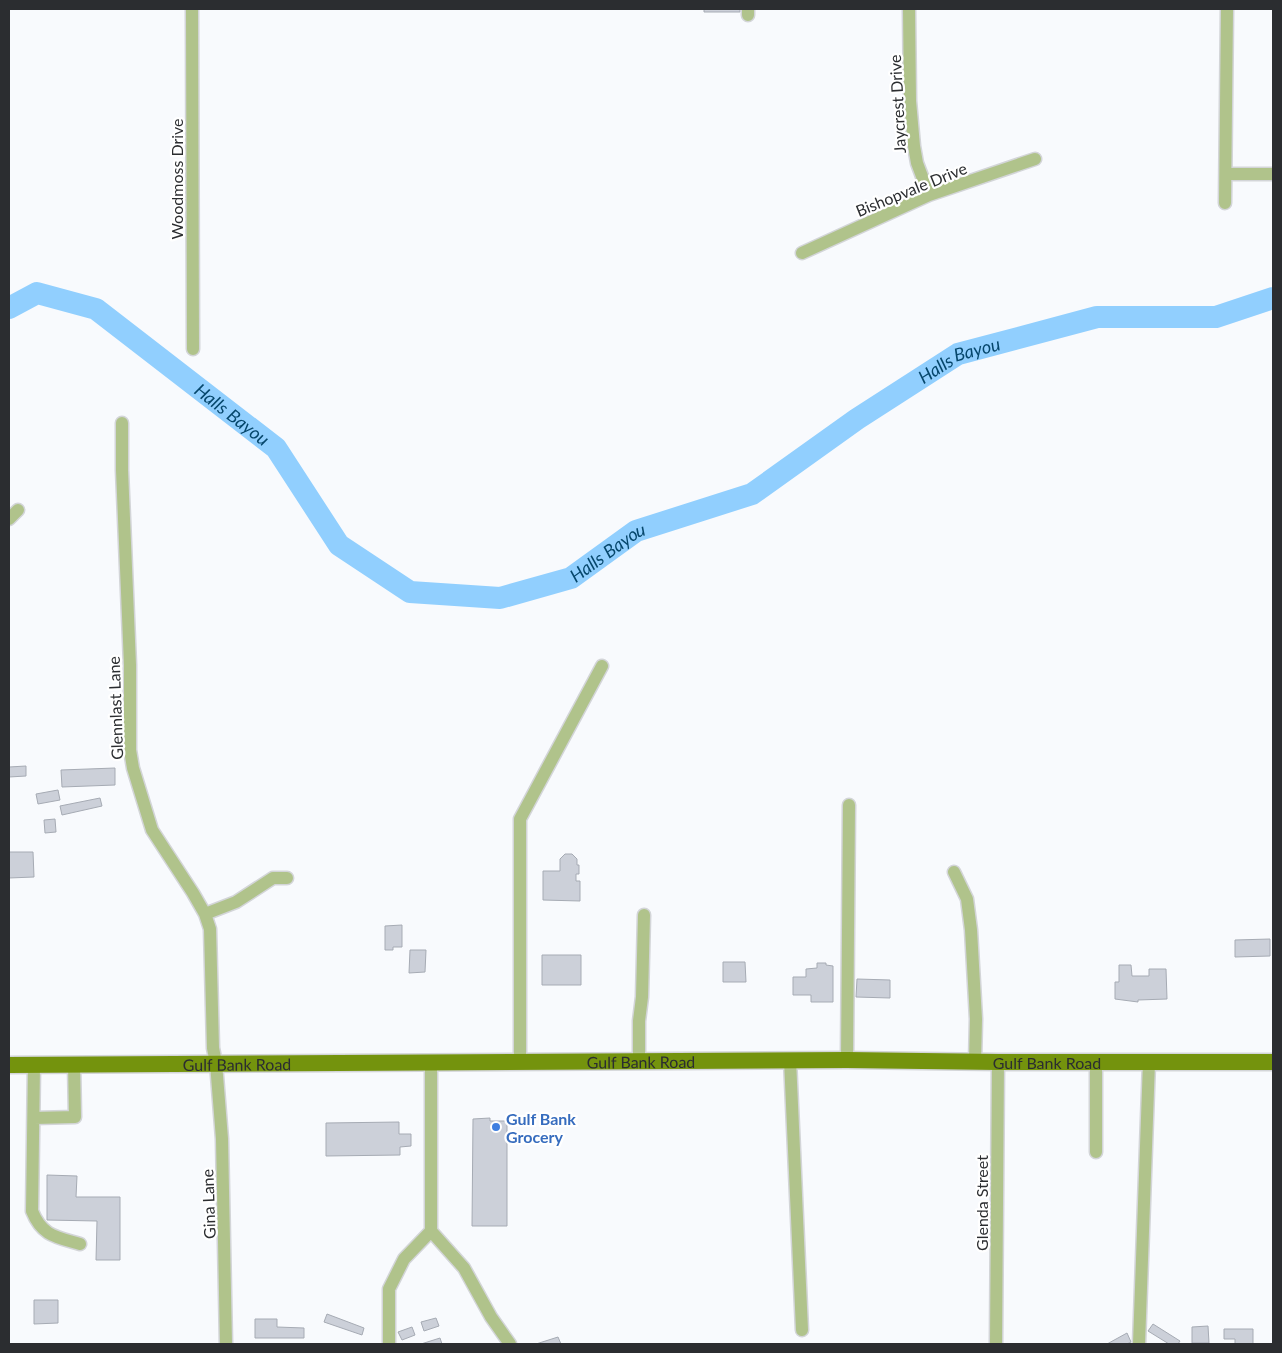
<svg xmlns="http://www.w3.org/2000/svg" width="1282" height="1353" font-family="Lato,sans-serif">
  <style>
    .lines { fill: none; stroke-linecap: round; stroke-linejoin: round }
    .river { stroke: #91cffe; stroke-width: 22 }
    .building { fill: #ccd0d9; stroke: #a6abb4 }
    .minor-casing { stroke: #d3d5d8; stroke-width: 15 }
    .major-casing { stroke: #d3d5d8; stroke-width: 19 }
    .minor { stroke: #b0c38b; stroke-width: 12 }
    .major { stroke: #74930d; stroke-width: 16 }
    .shop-dot { fill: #3f7fe0; stroke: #fff; stroke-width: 2 }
    .labels { text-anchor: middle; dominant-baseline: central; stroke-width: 4.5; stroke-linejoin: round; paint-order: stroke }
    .street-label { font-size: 16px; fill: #2b2d30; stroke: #fff }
    .shop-label { font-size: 16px; font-weight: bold; fill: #366cbe; stroke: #fff; text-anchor: start }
    .water-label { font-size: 18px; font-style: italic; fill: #06476c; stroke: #fff }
  </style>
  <rect width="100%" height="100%" fill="#f8fafd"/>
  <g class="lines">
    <path class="river" id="s1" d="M9,308L37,293L96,309L276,448L339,545L410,592L500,598L571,578L636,531L752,494L857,419L958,354L1097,317H1216L1273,298"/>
  </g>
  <path class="building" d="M704,9H740V12H704Z
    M26,766V776L9,777V767Z
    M115,768V785L62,787L61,770Z
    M58,790L60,800L38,804L36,794Z
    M100,798L102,806L62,815L60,806Z
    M55,819L56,832L45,833L44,820Z
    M9,852H33L34,877L9,878Z
    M565,854H572L577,859V865H579V874H576V881H580V901L543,900V871H560V859Z
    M402,925V947H393V950H385V926Z
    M1270,939V956L1235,957V940Z
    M410,950H426L425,972L409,973Z
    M542,955H581V985H542Z
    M723,962H745L746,982H723Z
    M817,963H826V965L833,966V1002H811V995H793V977H806V969L817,968Z
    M1119,965H1131L1132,976H1149V969H1166L1167,999L1138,1000V1002L1115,999V982H1119Z
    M857,979L890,980V998L856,997Z
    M490,1118V1121H507V1226H472L473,1119Z
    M399,1122V1134H411V1146L400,1147V1155L326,1156V1123Z
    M47,1175L77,1176L76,1197H120V1260H96L97,1221L47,1220Z
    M34,1300H58V1323L34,1324Z
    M327,1314L364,1328L362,1335L324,1322Z
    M436,1318L439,1326L424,1331L421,1322Z
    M255,1319H277V1327L304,1328V1338H255Z
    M1153,1324L1180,1341L1178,1344H1169L1148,1331Z
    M1208,1326L1209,1343H1192V1327Z
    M412,1327L415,1335L402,1340L398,1332Z
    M1224,1329H1253V1344H1235V1339H1224Z
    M1127,1333L1131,1342L1127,1344H1107Z
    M558,1337L561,1344H536Z
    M440,1338L442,1344H421Z"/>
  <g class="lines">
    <g class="minor-casing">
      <path id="minor" d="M192,9L193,349
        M909,9L910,101L914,146L917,163L929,195
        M748,15V9
        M1226,174H1273
        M1225,203L1227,9
        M802,253L929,195L1035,159
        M122,423V470L130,665V750L133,768L152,830L193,893L205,914L210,929L213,1048L216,1063L222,1139L226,1344
        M9,519L18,510
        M954,872L967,899L971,930L976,1019L975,1062
        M205,914L236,902L273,878H287
        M790,1060L802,1330
        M847,1060L849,805
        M639,1061V1021L642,997L644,915
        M520,1062V819L602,666
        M1096,1062V1152
        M34,1065L32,1211C42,1236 56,1237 80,1244
        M34,1118L75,1117L74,1064
        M431,1231L464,1268L491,1317L510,1344
        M389,1344V1289L404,1259L431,1231V1062
        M996,1344L998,1062
        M1139,1344L1149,1062"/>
    </g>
    <g class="major-casing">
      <g id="major">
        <path id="s2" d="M9,1065L847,1060L998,1062H1273"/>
      </g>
    </g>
    <use href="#minor" class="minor"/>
    <use href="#major" class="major"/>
  </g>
  <circle class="shop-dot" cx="496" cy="1127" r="5"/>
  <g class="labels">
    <g class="street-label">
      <text transform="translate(897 104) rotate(-93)">Jaycrest Drive</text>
      <text transform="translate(176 179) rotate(-90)">Woodmoss Drive</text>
      <text transform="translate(911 189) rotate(-22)">Bishopvale Drive</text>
      <text transform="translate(115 708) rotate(-92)">Glennlast Lane</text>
      <text stroke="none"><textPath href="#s2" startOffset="632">Gulf Bank Road</textPath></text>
      <text stroke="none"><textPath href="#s2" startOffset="1038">Gulf Bank Road</textPath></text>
      <text stroke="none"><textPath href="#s2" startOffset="228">Gulf Bank Road</textPath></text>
      <text transform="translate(981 1203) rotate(-90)">Glenda Street</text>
      <text transform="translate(208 1204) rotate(-92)">Gina Lane</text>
    </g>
    <g class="shop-label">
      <text x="506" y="1118">Gulf Bank<tspan x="506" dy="18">Grocery</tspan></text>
    </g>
    <g class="water-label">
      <text stroke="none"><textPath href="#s1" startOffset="1135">Halls Bayou</textPath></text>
      <text stroke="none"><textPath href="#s1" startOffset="265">Halls Bayou</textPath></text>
      <text stroke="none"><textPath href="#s1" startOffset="730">Halls Bayou</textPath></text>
    </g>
  </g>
  <rect width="1282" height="1353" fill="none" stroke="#2b2d30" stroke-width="20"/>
</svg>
